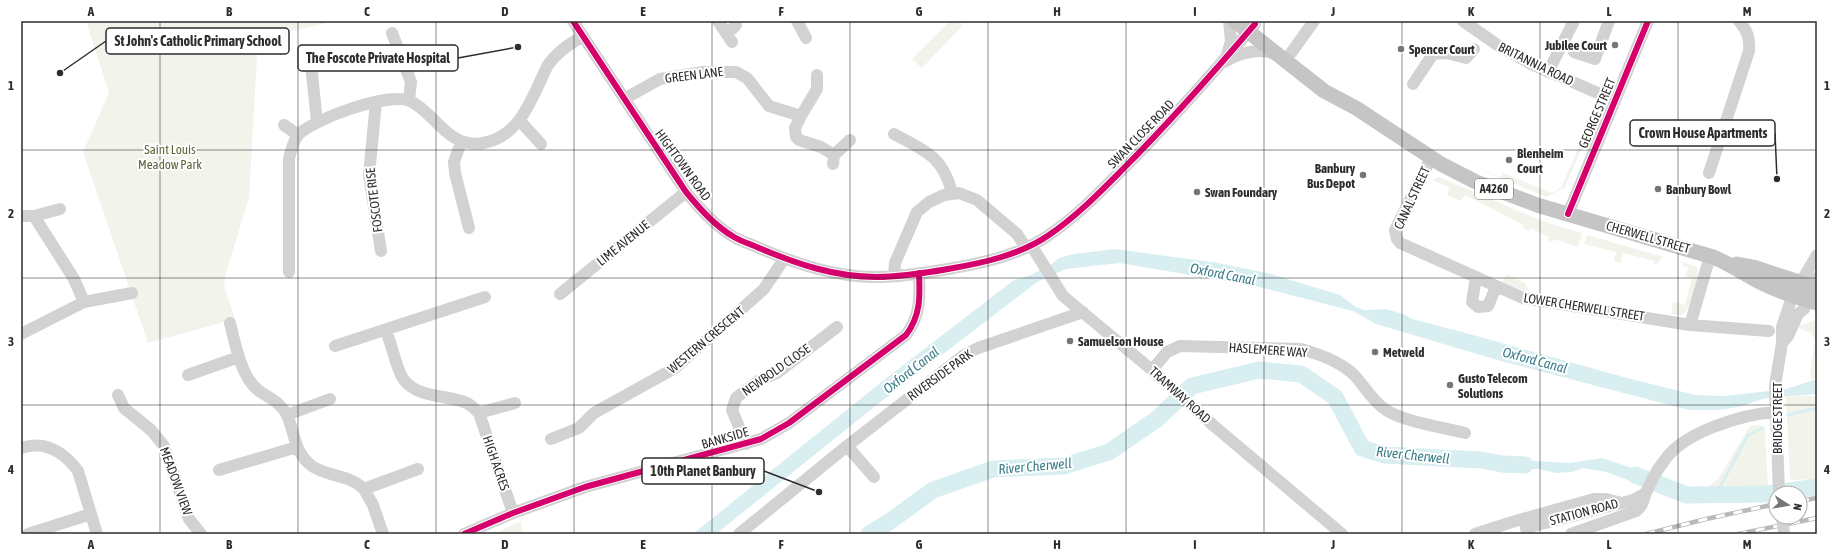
<svg xmlns="http://www.w3.org/2000/svg" width="1838" height="555" font-family="'Asap Condensed',sans-serif">
  <style>
    .green { fill: #f2f4eb }
    .water { fill: #d8eef1 }
    .lines { fill: none; stroke-linecap: round; stroke-linejoin: round }
    .stream { stroke: #d8eef1; stroke-width: 3 }
    .river { stroke: #d8eef1; stroke-width: 17 }
    .minor { stroke: #d2d2d2; stroke-width: 12 }
    .major { stroke: #c5c5c5; stroke-width: 15 }
    .rail-casing { stroke: #b9b9b9; stroke-width: 4.5 }
    .rail { stroke: #fff; stroke-width: 3; stroke-dasharray: 9; stroke-linecap: butt }
    .minor-bridge { stroke: #d2d2d2; stroke-width: 12 }
    .cycleway-casing { stroke: #fff; stroke-width: 8 }
    .cycleway { stroke: #d6006c; stroke-width: 6 }
    .grid { fill: none; stroke: #2d2d2d; stroke-width: 1; stroke-opacity: 0.55 }
    .poi-dot { fill: #767676; stroke: #fff; stroke-width: 1.5 }
    .labels { text-anchor: middle; dominant-baseline: central; stroke-width: 4; stroke-linejoin: round; paint-order: stroke }
    .shield { fill: #fff; stroke: #6c6c6c; stroke-width: 1 }
    .shield-label { font-size: 12px; font-weight: bold; fill: #2d2d2d }
    .poi-label { font-size: 13px; font-weight: bold; fill: #2d2d2d; stroke: #fff; text-anchor: start }
    .street-label { font-size: 13px; fill: #2d2d2d; stroke: #fff }
    .park-label { font-size: 13px; fill: #5b693b; stroke: #fff }
    .water-label { font-size: 14px; font-style: italic; fill: #3a7d89; stroke: #fff }
    .leader { fill: none; stroke: #2d2d2d; stroke-width: 1.5 }
    .callout-dot { fill: #2d2d2d; stroke: #fff; stroke-width: 1.5 }
    .callout { fill: #fff; stroke: #2d2d2d; stroke-width: 1.5 }
    .callout-label { font-size: 14px; text-anchor: middle; font-weight: bold; fill: #2d2d2d }
    .neatline { fill: none; stroke: #2d2d2d; stroke-width: 1.5 }
    .grid-label { font-size: 13px; text-anchor: middle; font-weight: bold; fill: #2d2d2d }
  </style>
  <rect width="100%" height="100%" fill="#fff"/>
  <path class="green" d="M86,21H335L258,39L249,198L226,273L224,285L235,319L148,343L83,152L109,93Z
    M950,21H959L963,25L922,68L912,59Z
    M1579,146L1582,148L1564,189H1562L1546,197L1479,169L1501,177L1504,173L1551,193L1561,188Z
    M1439,177L1542,221L1582,233L1578,247L1553,239L1552,242L1548,240L1549,237L1531,228L1529,231L1523,228L1524,225L1465,195L1461,201L1447,195L1450,188L1432,180Z
    M1587,235L1695,266L1698,269C1697,281 1692,308 1682,315L1671,314L1673,302L1685,305L1692,278L1685,276L1689,267L1682,265L1683,262L1662,257L1656,265L1654,264V261L1623,253L1620,263L1614,261L1616,252L1584,244Z
    M1507,274L1525,283L1529,290L1524,291L1502,282Z
    M1817,319V378L1811,380L1810,370L1815,340L1811,333L1797,327Z
    M1797,396H1817V479L1790,480L1786,397Z
    M1760,425L1765,429L1768,491L1705,493V489L1718,479L1750,426Z
    M521,521L522,534H494Z"/>
  <path class="water" d="M1115,249L1218,263L1271,274L1340,295L1356,307L1364,310L1386,309L1406,315L1412,319L1462,332L1627,378L1695,395L1723,396L1786,389L1817,379V394L1766,398L1738,407L1718,410H1689L1501,361L1376,324L1353,311L1255,286L1119,263L1066,269L1037,282L869,411L716,534H693L884,380L1014,280L1031,275L1052,264L1059,258L1073,254Z
    M1602,458L1650,474L1644,486L1606,472L1583,468L1572,472L1556,473L1539,469H1501L1505,459L1570,463Z"/>
  <g class="lines">
    <path class="stream" d="M1788,415L1817,408
      M1714,495L1721,485L1748,435L1763,428"/>
    <path class="river" d="M1635,475L1687,495L1767,494L1817,487
      M869,534L889,522L933,490L993,469L1064,466L1109,452L1157,419L1192,386L1259,370L1301,374L1335,397L1362,448L1384,455L1481,460L1502,464L1525,465"/>
    <path class="minor" d="M573,21L686,192C700,209 715,226 734,237C742,242 751,244 759,248C797,264 835,277 876,277C900,277 925,273 948,269C983,263 1020,255 1049,235C1077,216 1101,191 1124,168C1170,122 1213,73 1255,24
      M718,21L732,42
      M797,21L806,38
      M1463,21L1496,44L1531,64L1614,100
      M392,33L411,82L409,100
      M727,34L736,25
      M1574,52L1595,59L1609,21
      M1291,53L1314,21
      M1227,55L1231,41L1229,21
      M1224,62C1240,53 1258,47 1275,54
      M311,64L317,122
      M1548,72L1574,21
      M1413,84L1433,54L1447,53L1466,58L1474,49
      M624,99L660,79L703,72H736L747,78L769,106L801,116L795,128L796,137L799,140L821,147L834,155L833,164
      M376,102L369,175L381,251
      M801,116L817,89V75
      M520,121L541,144
      M284,125L298,135
      M894,134C925,151 943,156 952,193
      M461,142L454,162L455,173L469,228
      M834,155L850,140
      M1431,158L1395,230L1397,239L1400,243L1523,298L1690,325L1769,331
      M1709,173L1749,51C1750,38 1747,30 1739,21
      M1568,214L1648,21
      M21,216H34L60,209
      M34,216L74,279L84,302
      M1031,245L1063,296L1152,370L1214,426L1342,534
      M289,272V159C291,151 293,140 299,134C316,118 388,92 410,101C426,108 437,126 452,136C460,142 472,145 483,143C522,136 532,96 548,65C557,52 569,44 583,36
      M894,276L895,263L917,212L929,202L944,195L959,193L977,200L1017,234L1026,248
      M1476,277L1472,302L1478,307L1488,306L1496,287
      M560,294L686,192
      M230,323C235,343 241,377 258,390C268,398 280,401 287,415C295,433 294,453 312,466C327,477 349,474 364,489L418,469
      M1690,325L1710,256
      M386,330C391,343 396,366 402,377C415,399 447,394 467,403C472,406 475,409 479,413L513,513
      M21,334L84,302L132,293
      M1782,343L1788,336L1798,314L1804,309L1817,278
      M335,346L485,297
      M1152,370L1167,352L1180,346L1301,349C1319,354 1342,362 1355,376C1365,387 1373,402 1386,410C1402,421 1445,428 1465,433
      M188,375L239,357
      M118,395L124,408L151,430L164,446L189,519L201,534
      M479,413L515,403
      M287,415L330,399
      M551,439L579,428L594,413L675,368L764,289L784,259
      M746,444L732,410L736,398L758,381L777,373L837,327
      M21,448C45,440 64,452 78,471L97,534
      M219,470L297,447
      M874,477L847,446L964,355L978,348L1083,312
      M364,489L373,505L383,534
      M1779,493L1775,386L1782,343V327L1792,297L1817,255
      M28,534L91,514
      M464,534L513,513L585,487L761,439L789,423L906,335C921,315 920,296 919,273
      M739,534L847,446
      M1475,534L1512,522L1594,499H1606L1618,502
      M1528,534L1526,528L1633,500L1646,493
      M1571,534L1636,511C1643,506 1643,501 1646,493C1650,483 1657,470 1664,461C1683,432 1743,414 1776,412"/>
    <path class="major" d="M1235,21L1324,91L1356,108L1441,164L1476,182L1537,205L1713,257C1728,263 1740,271 1754,279C1774,290 1795,297 1817,303
      M1737,264L1753,267L1817,288"/>
    <g class="rail-casing">
      <path id="rail" d="M1800,501L1817,498
        M1646,534L1706,519L1776,504
        M1738,534L1817,518"/>
    </g>
    <use href="#rail" class="rail"/>
    <path class="minor-bridge" d="M1782,517L1784,534"/>
    <g class="cycleway-casing">
      <path id="cycleway" d="M573,21L686,192C700,209 715,226 734,237C742,242 751,244 759,248C797,264 835,277 876,277C900,277 925,273 948,269C983,263 1020,255 1049,235C1077,216 1101,191 1124,168C1170,122 1213,73 1255,24
        M1568,214L1648,21
        M464,534L513,513L585,487L761,439L789,423L906,335C921,315 920,296 919,273"/>
    </g>
    <use href="#cycleway" class="cycleway"/>
  </g>
  <path class="grid" d="M160,21V534M298,21V534M436,21V534M574,21V534M712,21V534M850,21V534M988,21V534M1126,21V534M1264,21V534M1402,21V534M1540,21V534M1678,21V534M21,150H1817M21,278H1817M21,405H1817"/>
  <g class="poi-dot">
    <circle cx="1615" cy="45" r="4"/>
    <circle cx="1401" cy="49" r="4"/>
    <circle cx="1509" cy="160" r="4"/>
    <circle cx="1363" cy="175" r="4"/>
    <circle cx="1658" cy="189" r="4"/>
    <circle cx="1197" cy="192" r="4"/>
    <circle cx="1070" cy="341" r="4"/>
    <circle cx="1375" cy="352" r="4"/>
    <circle cx="1450" cy="385" r="4"/>
  </g>
  <g class="labels">
    <rect class="shield" x="1475" y="179" width="38" height="20" rx="3"/>
    <g class="shield-label">
      <text x="1494" y="189">A4260</text>
    </g>
    <g class="poi-label">
      <text x="1607" y="45" text-anchor="end">Jubilee Court</text>
      <text x="1409" y="49">Spencer Court</text>
      <text x="1517" y="153">Blenheim<tspan x="1517" dy="15">Court</tspan></text>
      <text x="1355" y="168" text-anchor="end">Banbury<tspan x="1355" dy="15">Bus Depot</tspan></text>
      <text x="1666" y="189">Banbury Bowl</text>
      <text x="1205" y="192">Swan Foundary</text>
      <text x="1078" y="341">Samuelson House</text>
      <text x="1383" y="352">Metweld</text>
      <text x="1458" y="378">Gusto Telecom<tspan x="1458" dy="15">Solutions</tspan></text>
    </g>
    <g class="street-label">
      <text transform="translate(1536 64) rotate(26)">BRITANNIA ROAD</text>
      <text transform="translate(694 75) rotate(-7)">GREEN LANE</text>
      <text transform="translate(1597 113) rotate(-67)">GEORGE STREET</text>
      <text transform="translate(1141 134) rotate(-46)">SWAN CLOSE ROAD</text>
      <text transform="translate(683 165) rotate(54)">HIGHTOWN ROAD</text>
      <text transform="translate(1412 198) rotate(-65)">CANAL STREET</text>
      <text transform="translate(374 200) rotate(-97)">FOSCOTE RISE</text>
      <text transform="translate(1648 237) rotate(16)">CHERWELL STREET</text>
      <text transform="translate(623 243) rotate(-39)">LIME AVENUE</text>
      <text transform="translate(1584 307) rotate(9)">LOWER CHERWELL STREET</text>
      <text transform="translate(706 340) rotate(-40)">WESTERN CRESCENT</text>
      <text transform="translate(1268 350) rotate(4)">HASLEMERE WAY</text>
      <text transform="translate(776 370) rotate(-35)">NEWBOLD CLOSE</text>
      <text transform="translate(940 375) rotate(-36)">RIVERSIDE PARK</text>
      <text transform="translate(1180 395) rotate(42)">TRAMWAY ROAD</text>
      <text transform="translate(1777 418) rotate(-90)">BRIDGE STREET</text>
      <text transform="translate(725 438) rotate(-16)">BANKSIDE</text>
      <text transform="translate(496 463) rotate(71)">HIGH ACRES</text>
      <text transform="translate(176 481) rotate(70)">MEADOW VIEW</text>
      <text transform="translate(1584 512) rotate(-15)">STATION ROAD</text>
    </g>
    <g class="park-label">
      <text x="170" y="149">Saint Louis<tspan x="170" dy="15">Meadow Park</tspan></text>
    </g>
    <g class="water-label">
      <text transform="translate(1223 274) rotate(11)">Oxford Canal</text>
      <text transform="translate(1535 360) rotate(15)">Oxford Canal</text>
      <text transform="translate(911 370) rotate(-38)">Oxford Canal</text>
      <text transform="translate(1413 455) rotate(6)">River Cherwell</text>
      <text transform="translate(1035 466) rotate(-5)">River Cherwell</text>
    </g>
  </g>
  <path class="leader" d="M60 73L106 41M518 47L458 58M1777 179L1775 133M819 492L764 471"/>
  <g class="callout-dot">
    <circle cx="60" cy="73" r="4"/>
    <circle cx="518" cy="47" r="4"/>
    <circle cx="1777" cy="179" r="4"/>
    <circle cx="819" cy="492" r="4"/>
  </g>
  <g class="callout">
    <rect x="106" y="28" width="183" height="26" rx="4"/>
    <rect x="298" y="45" width="160" height="26" rx="4"/>
    <rect x="1630" y="120" width="145" height="26" rx="4"/>
    <rect x="642" y="458" width="122" height="26" rx="4"/>
  </g>
  <g class="callout-label">
    <text x="198" y="46">St John's Catholic Primary School</text>
    <text x="378" y="63">The Foscote Private Hospital</text>
    <text x="1703" y="138">Crown House Apartments</text>
    <text x="703" y="476">10th Planet Banbury</text>
  </g>
  <rect width="1838" height="555" fill="none" stroke="#ffffff" stroke-width="44"/>
  <g transform="translate(1788 505) rotate(102)"><circle r="19" fill="#ffffff" stroke="#ababab"/>
  <path d="M0-3L7 15L0 10L-7 15Z" fill="#767676"/>
  <text y="-6" font-size="11" font-weight="bold" text-anchor="middle" fill="#2d2d2d">N</text>
  </g>
  <rect x="22" y="22" width="1794" height="511" class="neatline"/>
  <g class="grid-label">
    <text x="91" y="16">A</text>
    <text x="229" y="16">B</text>
    <text x="367" y="16">C</text>
    <text x="505" y="16">D</text>
    <text x="643" y="16">E</text>
    <text x="781" y="16">F</text>
    <text x="919" y="16">G</text>
    <text x="1057" y="16">H</text>
    <text x="1195" y="16">I</text>
    <text x="1333" y="16">J</text>
    <text x="1471" y="16">K</text>
    <text x="1609" y="16">L</text>
    <text x="1747" y="16">M</text>
    <text x="11" y="90">1</text>
    <text x="1827" y="90">1</text>
    <text x="11" y="218">2</text>
    <text x="1827" y="218">2</text>
    <text x="11" y="346">3</text>
    <text x="1827" y="346">3</text>
    <text x="11" y="474">4</text>
    <text x="1827" y="474">4</text>
    <text x="91" y="549">A</text>
    <text x="229" y="549">B</text>
    <text x="367" y="549">C</text>
    <text x="505" y="549">D</text>
    <text x="643" y="549">E</text>
    <text x="781" y="549">F</text>
    <text x="919" y="549">G</text>
    <text x="1057" y="549">H</text>
    <text x="1195" y="549">I</text>
    <text x="1333" y="549">J</text>
    <text x="1471" y="549">K</text>
    <text x="1609" y="549">L</text>
    <text x="1747" y="549">M</text>
  </g>
</svg>
